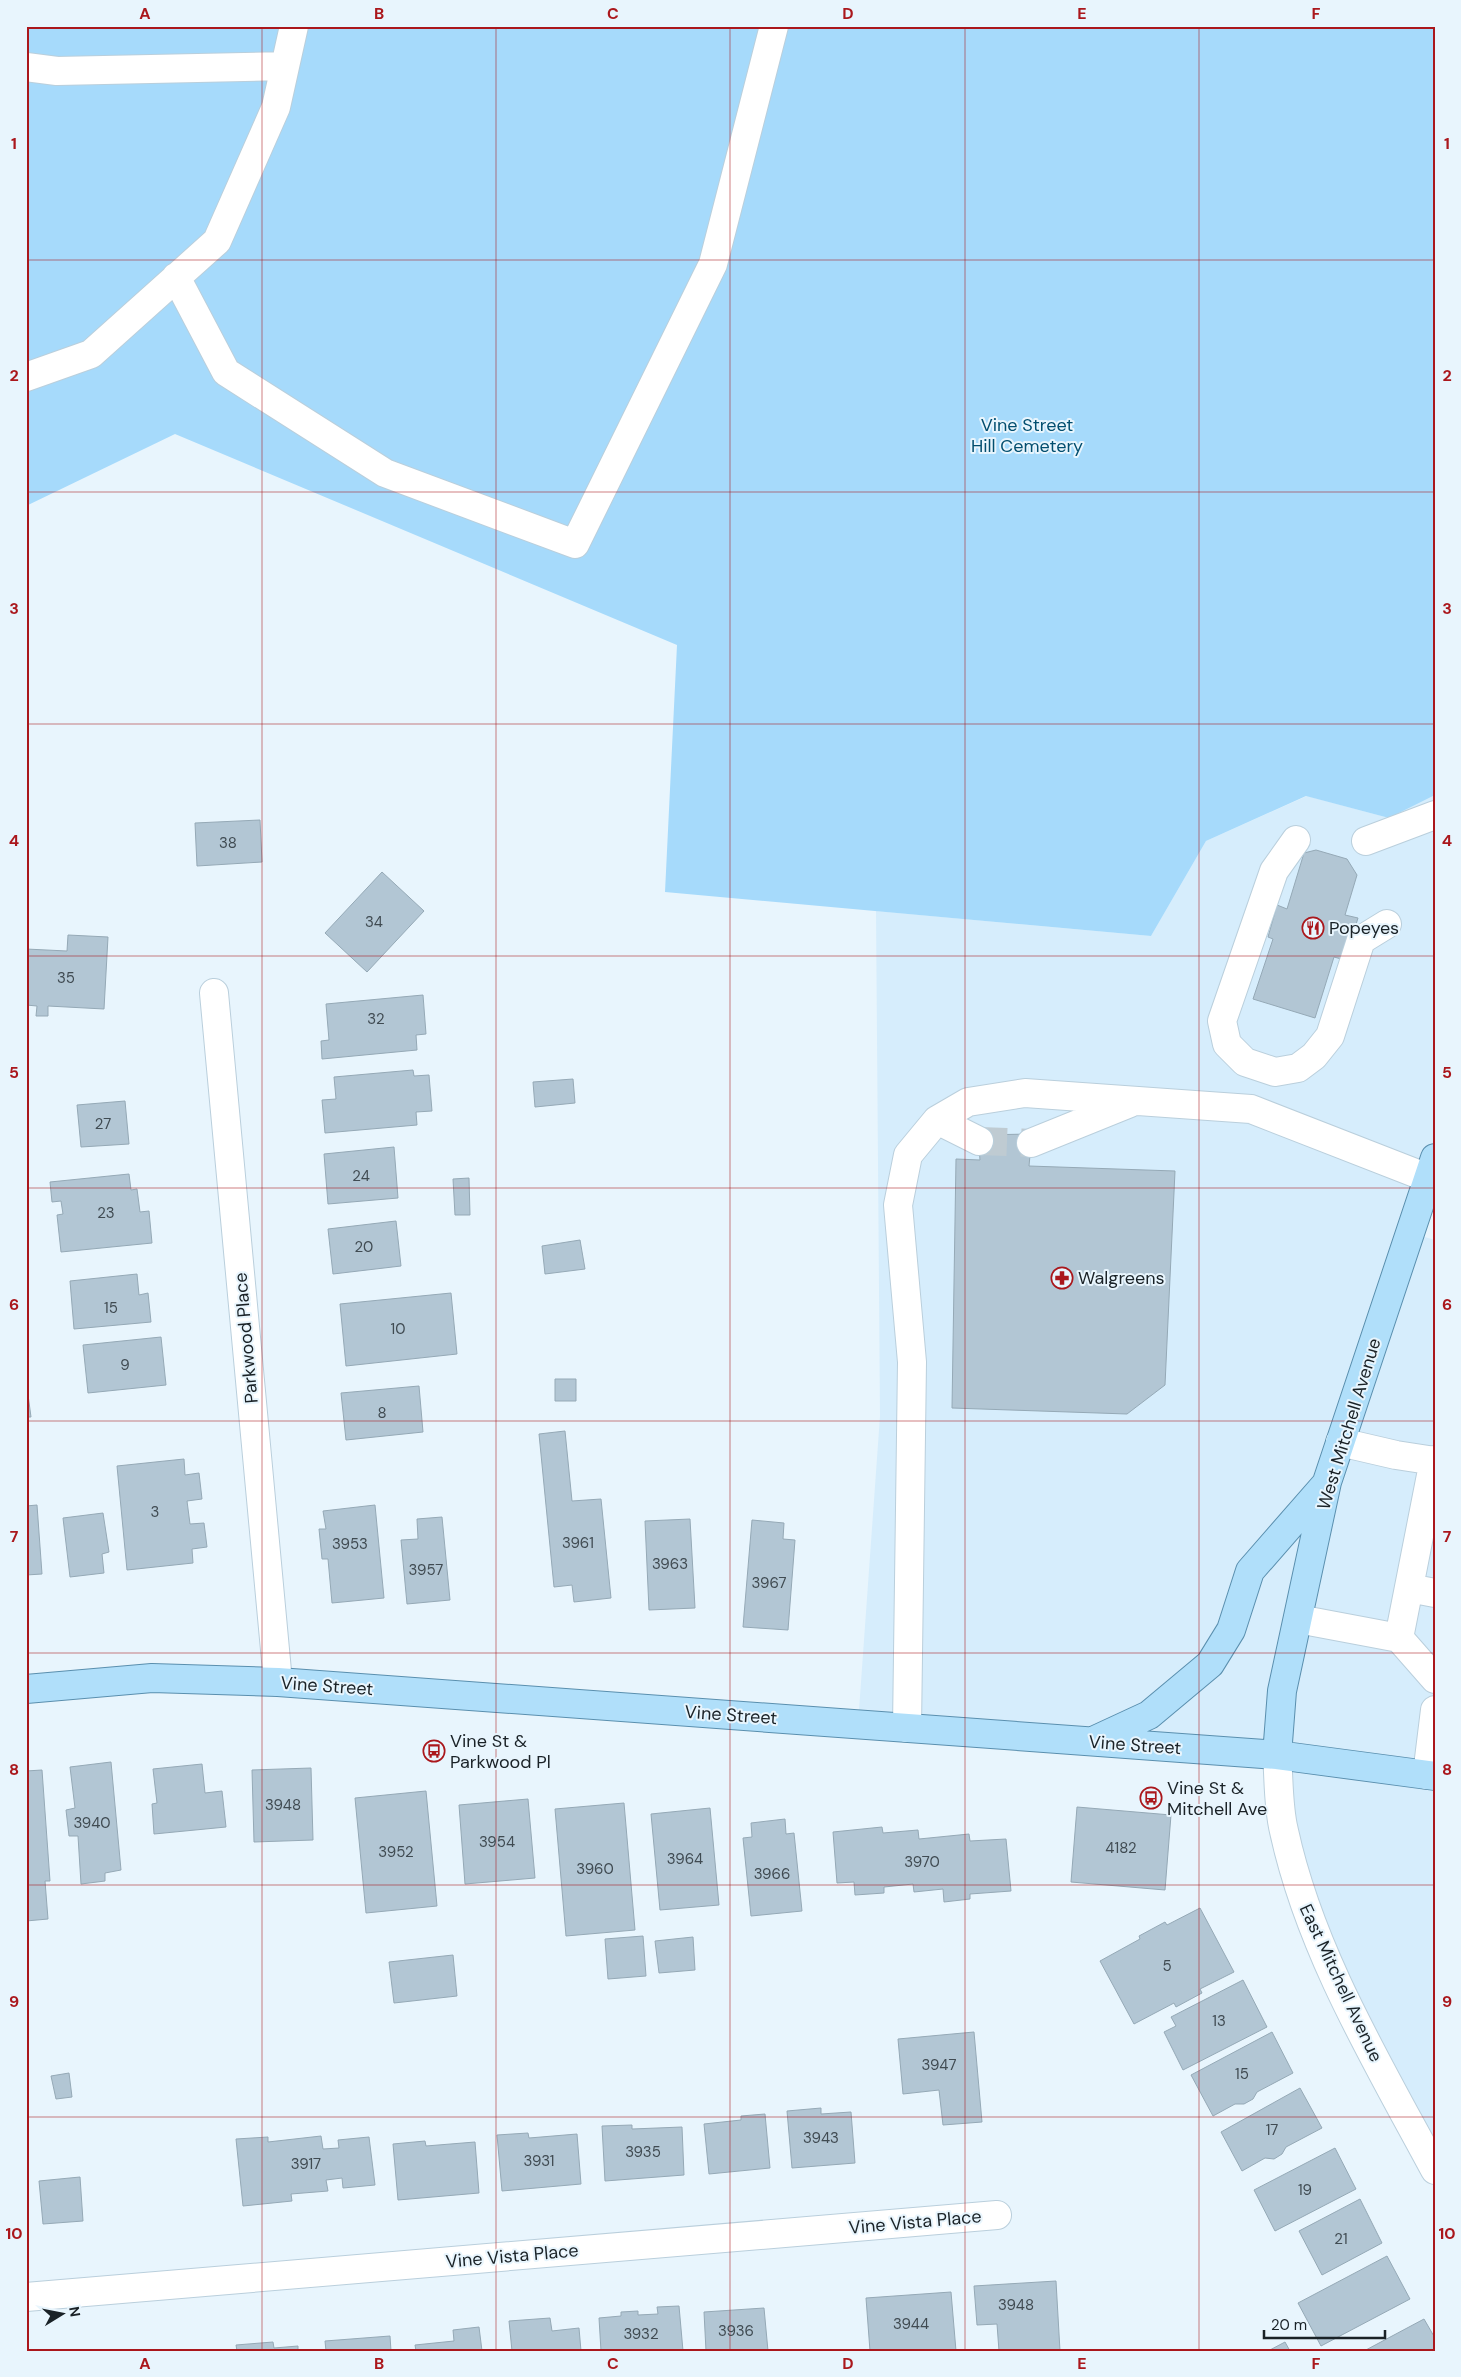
<svg xmlns="http://www.w3.org/2000/svg" width="1461" height="2377" font-family="'DM Sans',sans-serif">
  <style>
    .built { fill: #d6edfc }
    .green { fill: #a6dafb }
    .building { fill: #b2c6d4; stroke: #95a9b6 }
    .lines { fill: none; stroke-linecap: round; stroke-linejoin: round }
    .minor-tunnel { stroke: #bfcbd2; stroke-width: 28; stroke-dasharray: 28 14; stroke-linecap: butt }
    .minor-casing { stroke: #bacfdc; stroke-width: 30 }
    .major-casing { stroke: #5a8fae; stroke-width: 30 }
    .minor { stroke: #fff; stroke-width: 28 }
    .major { stroke: #b0dffa; stroke-width: 28 }
    .grid { fill: none; stroke: #aa171c; stroke-width: 1; stroke-opacity: 0.55 }
    .labels { text-anchor: middle; dominant-baseline: central; stroke-width: 4; stroke-linejoin: round; paint-order: stroke }
    .number-label { font-size: 15px; fill: #404b52 }
    .park-label { font-size: 18px; fill: #024e6f; stroke: #e8f5fd }
    .poi-label { font-size: 18px; fill: #1a2227; stroke: #e8f5fd; text-anchor: start }
    .street-label { font-size: 18px; fill: #1a2227; stroke: #e8f5fd }
    .neatline { fill: none; stroke: #aa171c; stroke-width: 2 }
    .grid-label { font-size: 16px; text-anchor: middle; font-weight: bold; fill: #aa171c }
  </style>
  <rect width="100%" height="100%" fill="#e8f5fd"/>
  <path class="built" d="M1435,795V1158L1411,1233L1435,1240V2169L1311,1925L1277,1755L858,1724L880,1416L876,911L1151,936L1206,841L1307,796L1389,818Z"/>
  <path class="green" d="M26,26H1435V795L1389,818L1306,796L1206,841L1151,936L665,892L677,645L175,434L26,506Z"/>
  <path class="building" d="M260,820L262,862L197,866L195,823Z
    M1316,850L1347,859L1357,875L1345,915L1358,918L1345,960L1334,957L1315,1018L1253,999L1273,939L1268,937L1277,905L1287,909L1304,853Z
    M382,872L424,911L367,972L325,933Z
    M68,935L108,937L104,1009L48,1006V1016H36L37,1006L26,1005V949L67,951Z
    M423,995L426,1034L416,1035L417,1050L322,1059L321,1041L329,1040L326,1004Z
    M413,1070L414,1076L429,1075L432,1111L416,1112L417,1125L325,1133L322,1100L336,1099L334,1077Z
    M573,1079L575,1103L535,1107L533,1082Z
    M125,1101L129,1144L81,1147L77,1105Z
    M1032,1134L1029,1166L1175,1171L1165,1385L1127,1414L952,1408L956,1159L980,1160L978,1135Z
    M394,1147L398,1198L328,1204L324,1154Z
    M129,1174L131,1190L137,1189L140,1212L149,1211L152,1243L61,1252L57,1215L63,1214L61,1201L52,1202L50,1182Z
    M469,1178L470,1215H455L453,1179Z
    M396,1221L401,1266L333,1274L328,1229Z
    M580,1240L585,1269L545,1274L542,1246Z
    M137,1274L139,1295L148,1293L151,1322L74,1329L70,1281Z
    M451,1293L457,1354L346,1366L340,1304Z
    M161,1337L166,1385L88,1393L83,1345Z
    M555,1379H576V1401H555Z
    M26,1380L31,1417H26Z
    M419,1386L423,1432L346,1440L341,1393Z
    M565,1431L572,1501L601,1499L611,1598L574,1602L572,1585L554,1587L539,1434Z
    M184,1459L185,1475L199,1473L202,1499L187,1501L190,1524L204,1523L207,1547L192,1549L193,1563L127,1570L117,1466Z
    M37,1505L42,1574L26,1575V1506Z
    M375,1505L384,1598L332,1603L328,1559H322L319,1529H326L323,1511Z
    M103,1513L109,1552L102,1554L104,1573L70,1577L63,1518Z
    M442,1517L450,1600L407,1604L401,1540L418,1539L417,1519Z
    M690,1519L695,1608L649,1610L645,1521Z
    M752,1520L784,1523L783,1539L795,1540L788,1630L743,1627Z
    M111,1762L121,1870L105,1873V1881L81,1884L78,1836H69L66,1810L75,1808L70,1767Z
    M202,1764L205,1793L222,1791L226,1827L154,1834L152,1804L157,1803L153,1769Z
    M311,1768L313,1840L254,1842L252,1770Z
    M42,1770L50,1881H45L48,1919L26,1921V1771Z
    M426,1791L437,1906L366,1913L355,1798Z
    M528,1799L535,1878L465,1884L459,1805Z
    M624,1803L635,1930L566,1936L555,1809Z
    M1077,1807L1171,1815L1165,1890L1071,1882Z
    M710,1808L719,1905L660,1910L651,1814Z
    M785,1819L786,1834L794,1833L802,1911L751,1916L743,1838L752,1837L751,1823Z
    M882,1827L883,1833L918,1830L919,1839L969,1834L970,1841L1006,1839L1011,1891L970,1894V1899L944,1902L943,1889L914,1892L913,1884L884,1887V1893L855,1895L854,1882L837,1883L833,1832Z
    M1200,1908L1234,1972L1200,1989L1202,1993L1176,2007L1174,2003L1134,2024L1100,1961L1140,1939L1139,1936L1165,1922L1167,1925Z
    M643,1936L646,1976L608,1979L605,1939Z
    M693,1937L695,1970L659,1973L655,1941Z
    M453,1955L457,1996L394,2003L389,1962Z
    M1243,1980L1267,2027L1183,2070L1164,2032L1176,2026L1171,2017Z
    M974,2032L982,2122L943,2125L939,2090L903,2094L898,2039Z
    M1272,2032L1293,2073L1257,2092L1253,2099L1244,2104H1235L1213,2116L1191,2075Z
    M69,2073L72,2097L56,2099L51,2076Z
    M1300,2088L1322,2128L1286,2147L1282,2154L1274,2159L1265,2158L1242,2171L1221,2132Z
    M821,2108V2114L851,2112L855,2163L792,2168L787,2111Z
    M765,2114L770,2168L709,2174L704,2124L741,2120V2116Z
    M632,2125V2129L682,2127L684,2175L605,2181L602,2126Z
    M528,2133L529,2138L577,2134L581,2184L502,2191L497,2135Z
    M321,2136L323,2149L339,2148L338,2140L369,2137L375,2185L343,2188L342,2178L326,2180L328,2191L291,2194L292,2201L243,2206L236,2139L268,2137V2142Z
    M425,2141L426,2146L475,2142L479,2193L398,2200L393,2144Z
    M1335,2148L1356,2189L1275,2231L1254,2190Z
    M80,2177L83,2221L43,2224L39,2181Z
    M1360,2199L1382,2243L1322,2275L1299,2231Z
    M1387,2256L1410,2299L1321,2346L1298,2303Z
    M1056,2281L1060,2351H999L997,2324L977,2325L974,2286Z
    M951,2292L956,2351H870L866,2298Z
    M679,2306L683,2351H601L599,2318L621,2316V2312L638,2311V2315L658,2314L657,2307Z
    M764,2308L768,2351H706L704,2312Z
    M550,2318L552,2331L579,2328L581,2351H512L509,2321Z
    M1424,2319L1435,2338V2351H1364Z
    M479,2327L482,2351H416L415,2345L454,2341L453,2330Z
    M390,2336L391,2351H326L325,2341Z
    M273,2342L274,2348L298,2346V2351H237L236,2345Z
    M1285,2342L1290,2351H1268Z"/>
  <g class="lines">
    <path class="minor-tunnel" d="M979,1141L1031,1143"/>
    <g class="minor-casing">
      <path id="minor" d="M26,67L57,71L285,66
        M176,277L226,372L385,473L575,544L713,264L774,26
        M26,377L91,354L217,241L276,107L294,26
        M1296,840L1274,871L1222,1021L1227,1044L1245,1062L1275,1072L1298,1068L1314,1056L1330,1036L1361,940L1387,924
        M1366,841L1435,815
        M214,993L278,1682
        M937,1120L979,1141
        M1031,1143L1130,1103
        M1340,1442L1396,1455L1435,1461
        M1409,1588L1435,1593
        M1298,1619L1399,1638L1435,1679
        M1399,1638L1434,1460
        M907,1728L912,1362L898,1205L908,1155L937,1120L968,1102L1025,1093L1251,1109L1428,1178
        M1277,1755C1279,1780 1278,1807 1284,1831C1310,1951 1377,2062 1435,2170
        M1427,1775L1435,1710
        M26,2297L997,2215"/>
    </g>
    <g class="major-casing">
      <path id="major" d="M26,1689L152,1678L278,1682L1277,1755L1435,1776
        M1095,1740L1149,1715L1210,1664L1231,1630L1250,1571L1326,1484
        M1277,1755L1282,1691L1327,1482L1435,1158"/>
    </g>
    <use href="#minor" class="minor"/>
    <use href="#major" class="major"/>
  </g>
  <path class="grid" d="M262,26V2351M496,26V2351M730,26V2351M965,26V2351M1199,26V2351M26,260H1435M26,492H1435M26,724H1435M26,956H1435M26,1188H1435M26,1421H1435M26,1653H1435M26,1885H1435M26,2117H1435"/>
  <defs>
    <g id="restaurant-ring" transform="scale(1.125)"><circle r="9.5" fill="#e8f5fd" stroke="#aa171c" stroke-width="1.5"/><path d="M-5-6h1v4h1v-4h1v4h1v-4h1v5L-1.5 .5V6h-2V.5L-5-1ZM5-6V6H3V1.5H1.5Q1.5-4 5-6Z" fill="#aa171c"/></g>
    <g id="pharmacy-ring" transform="scale(1.125)"><circle r="9.5" fill="#e8f5fd" stroke="#aa171c" stroke-width="1.5"/><path d="M-2-6h4v4h4v4h-4v4h-4v-4h-4v-4h4Z" fill="#aa171c"/></g>
    <g id="bus-ring" transform="scale(1.125)"><circle r="9.5" fill="#e8f5fd" stroke="#aa171c" stroke-width="1.5"/><path d="M-5-6H5V4H4V6H2V4H-2V6H-4V4H-5ZM-3.5-4V0h7V-4ZM-3.5 1.2v1.5H-2V1.2ZM2 1.2v1.5H3.5V1.2Z" fill="#aa171c"/></g>
  </defs>
  <g fill-rule="evenodd">
    <use href="#restaurant-ring" x="1313" y="928"/>
    <use href="#pharmacy-ring" x="1062" y="1278"/>
    <use href="#bus-ring" x="434" y="1751"/>
    <use href="#bus-ring" x="1151" y="1798"/>
  </g>
  <g class="labels">
    <g class="number-label">
      <text x="228" y="843">38</text>
      <text x="374" y="922">34</text>
      <text x="66" y="978">35</text>
      <text x="376" y="1019">32</text>
      <text x="103" y="1124">27</text>
      <text x="361" y="1176">24</text>
      <text x="106" y="1213">23</text>
      <text x="364" y="1247">20</text>
      <text x="111" y="1308">15</text>
      <text x="398" y="1329">10</text>
      <text x="125" y="1365">9</text>
      <text x="382" y="1413">8</text>
      <text x="155" y="1512">3</text>
      <text x="578" y="1543">3961</text>
      <text x="350" y="1544">3953</text>
      <text x="670" y="1564">3963</text>
      <text x="426" y="1570">3957</text>
      <text x="769" y="1583">3967</text>
      <text x="283" y="1805">3948</text>
      <text x="92" y="1823">3940</text>
      <text x="497" y="1842">3954</text>
      <text x="1121" y="1848">4182</text>
      <text x="396" y="1852">3952</text>
      <text x="685" y="1859">3964</text>
      <text x="922" y="1862">3970</text>
      <text x="595" y="1869">3960</text>
      <text x="772" y="1874">3966</text>
      <text x="1167" y="1966">5</text>
      <text x="1219" y="2021">13</text>
      <text x="939" y="2065">3947</text>
      <text x="1242" y="2074">15</text>
      <text x="1272" y="2130">17</text>
      <text x="821" y="2138">3943</text>
      <text x="643" y="2152">3935</text>
      <text x="539" y="2161">3931</text>
      <text x="306" y="2164">3917</text>
      <text x="1305" y="2190">19</text>
      <text x="1341" y="2239">21</text>
      <text x="1016" y="2305">3948</text>
      <text x="911" y="2324">3944</text>
      <text x="736" y="2331">3936</text>
      <text x="641" y="2334">3932</text>
    </g>
    <g class="park-label">
      <text x="1027" y="425">Vine Street<tspan x="1027" dy="21">Hill Cemetery</tspan></text>
    </g>
    <g class="poi-label">
      <text x="1329" y="928">Popeyes</text>
      <text x="1078" y="1278">Walgreens</text>
      <text x="450" y="1741">Vine St &amp;<tspan x="450" dy="21">Parkwood Pl</tspan></text>
      <text x="1167" y="1788">Vine St &amp;<tspan x="1167" dy="21">Mitchell Ave</tspan></text>
    </g>
    <g class="street-label">
      <text transform="translate(246 1338) rotate(-95)">Parkwood Place</text>
      <text transform="translate(1349 1424) rotate(-73)">West Mitchell Avenue</text>
      <text transform="translate(327 1686) rotate(4)">Vine Street</text>
      <text transform="translate(731 1715) rotate(4)">Vine Street</text>
      <text transform="translate(1135 1745) rotate(4)">Vine Street</text>
      <text transform="translate(1341 1983) rotate(65)">East Mitchell Avenue</text>
      <text transform="translate(915 2222) rotate(-5)">Vine Vista Place</text>
      <text transform="translate(512 2256) rotate(-5)">Vine Vista Place</text>
    </g>
  </g>
  <rect width="1461" height="2377" fill="none" stroke="#e8f5fd" stroke-width="55"/>
  <g transform="translate(62 2314) rotate(80)" stroke="#e8f5fd" stroke-width="4" paint-order="stroke">
  <path d="M0-4L9 19L0 12L-9 19Z" fill="#1a2227"/>
  <text y="-8" font-size="14" font-weight="bold" text-anchor="middle" fill="#1a2227">N</text>
  </g>
  <path d="M1264 2330v8h121v-8" fill="none" stroke="#1a2227" stroke-width="2.5"/>
  <text x="1271" y="2330" font-size="15" fill="#1a2227" stroke="#e8f5fd" stroke-width="4" paint-order="stroke">20 m</text>
  <rect x="28" y="28" width="1406" height="2322" class="neatline"/>
  <g class="grid-label">
    <text x="145" y="19">A</text>
    <text x="379" y="19">B</text>
    <text x="613" y="19">C</text>
    <text x="848" y="19">D</text>
    <text x="1082" y="19">E</text>
    <text x="1316" y="19">F</text>
    <text x="14" y="149">1</text>
    <text x="1447" y="149">1</text>
    <text x="14" y="381">2</text>
    <text x="1447" y="381">2</text>
    <text x="14" y="614">3</text>
    <text x="1447" y="614">3</text>
    <text x="14" y="846">4</text>
    <text x="1447" y="846">4</text>
    <text x="14" y="1078">5</text>
    <text x="1447" y="1078">5</text>
    <text x="14" y="1310">6</text>
    <text x="1447" y="1310">6</text>
    <text x="14" y="1542">7</text>
    <text x="1447" y="1542">7</text>
    <text x="14" y="1775">8</text>
    <text x="1447" y="1775">8</text>
    <text x="14" y="2007">9</text>
    <text x="1447" y="2007">9</text>
    <text x="14" y="2239">10</text>
    <text x="1447" y="2239">10</text>
    <text x="145" y="2369">A</text>
    <text x="379" y="2369">B</text>
    <text x="613" y="2369">C</text>
    <text x="848" y="2369">D</text>
    <text x="1082" y="2369">E</text>
    <text x="1316" y="2369">F</text>
  </g>
</svg>
